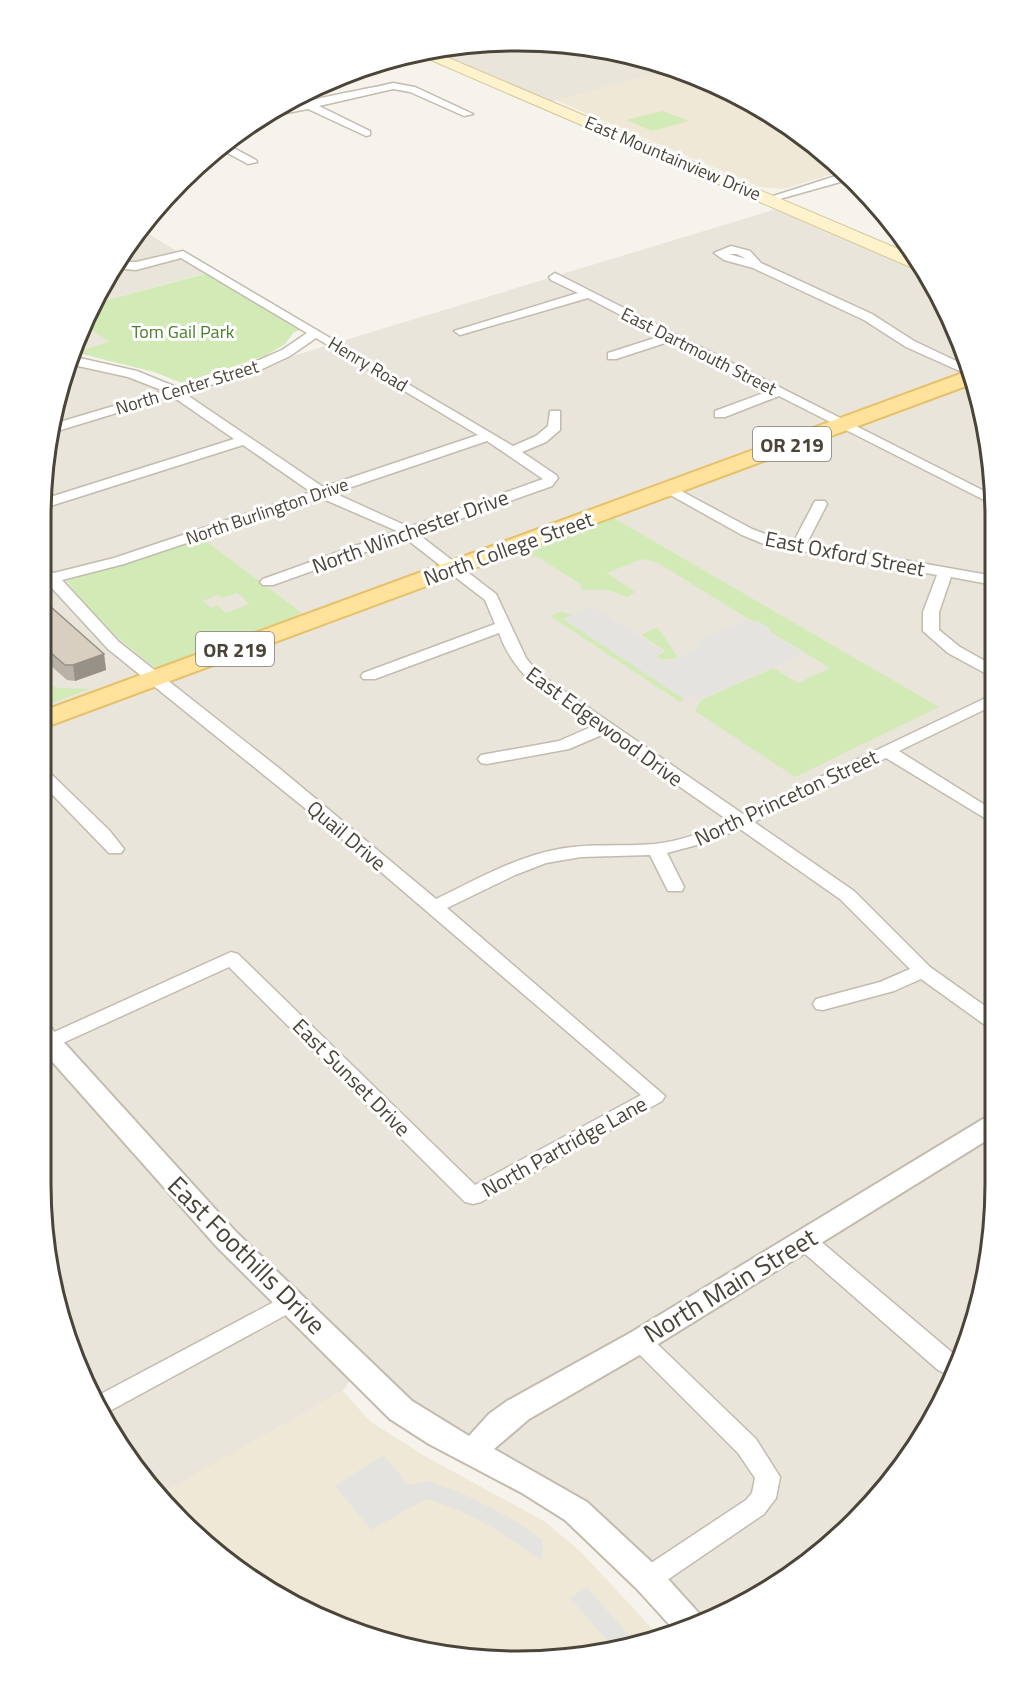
<svg xmlns="http://www.w3.org/2000/svg" width="1036" height="1702" font-family="'Titillium Web',sans-serif">
  <style>
    .residential { fill: #eae5da }
    .education { fill: #efe8d6 }
    .green { fill: #d2eab5; fill-rule: evenodd }
    .parking { fill: #e5e3e0 }
    .lines { fill: none; stroke-linecap: round; stroke-linejoin: round }
    .minor-casing { stroke: #c2bbae; stroke-width: 3 }
    .tertiary-casing { stroke: #c2bbae; stroke-width: 4 }
    .secondary-casing { stroke: #d6c79b; stroke-width: 2 }
    .primary-casing { stroke: #e6c16a; stroke-width: 4 }
    .minor { fill: #fff; fill-rule: evenodd }
    .tertiary { fill: #fff; fill-rule: evenodd }
    .secondary { fill: #fff3cd; fill-rule: evenodd }
    .primary { fill: #ffe39c; fill-rule: evenodd }
    .wall { fill: #bab2a6 }
    .shaded-wall { fill: #979187 }
    .building { fill: #d8cfc1; stroke: #979187; stroke-width: 1.5 }
    .labels { text-anchor: middle; dominant-baseline: central; stroke-width: 6; stroke-linejoin: round; paint-order: stroke }
    .far-street-label { font-size: 18px; fill: #4b4439; stroke: #fff }
    .far-park-label { font-size: 18px; fill: #4a7f2a; stroke: #fff }
    .shield { fill: #fff; stroke: #817c74; stroke-width: 1.5 }
    .shield-label { font-size: 20px; font-weight: bold; fill: #4b4439 }
    .street-label { font-size: 21px; fill: #4b4439; stroke: #fff }
    .near-street-label { font-size: 26px; fill: #4b4439; stroke: #fff }
    .rim { fill: none; stroke: #4b4439; stroke-width: 3 }
  </style>
  <rect width="100%" height="100%" fill="#f6f3ec"/>
  <path class="residential" d="M549,42L641,57L675,69L546,103L420,53L455,45Z
    M776,209L925,270L970,365L994,486L991,1246L959,1366L897,1474L784,1581L687,1628L576,1511L358,1368L343,1391L160,1495L139,1474L66,1337L41,1184L45,456L69,364L184,389Z
    M139,228L178,252L184,250L217,270L96,303Z
    M83,324L109,342L72,352Z"/>
  <path class="education" d="M674,69L729,90L808,139L843,171L783,189L760,187L555,100Z
    M343,1391L371,1422L428,1458L544,1521L581,1552L661,1638L518,1661L365,1636L252,1581L160,1494Z"/>
  <path class="green" d="M663,111L689,121L652,131L626,120Z
    M208,273L301,330L294,332L285,344L265,356L182,383L154,372L74,352L109,342L83,324L96,303Z
    M612,517L939,707L795,777L695,711L701,700L773,668L798,683L830,668L769,631L770,628L749,619L656,562L642,559L607,573L635,592L628,597L607,590H582L580,584L538,557L511,555Z
    M203,539L302,613L160,667L153,666L94,618L68,582L70,578L135,561ZM237,593L250,604L226,613L217,605L211,608L202,601L218,595L222,598Z
    M561,612L572,615L563,619L684,699L680,702L550,616Z
    M657,627L677,656L676,658L661,660L657,656L666,651L641,635Z
    M43,682L57,688L90,689L43,706Z"/>
  <path class="parking" d="M593,607L664,652L656,656L661,660L670,661L702,647L695,642L745,621L760,622L769,629L767,631L801,651L800,655L700,699L693,695L684,699L563,619Z
    M383,1455L409,1485L429,1481L464,1494L509,1517L543,1540L542,1561L500,1532L459,1510L426,1499L371,1530L335,1486Z
    M587,1587L635,1642L612,1646L570,1598Z"/>
  <g class="lines">
    <g class="minor-casing">
      <path id="minor" d="M393,83L415,87L473,114L464,116L410,92L393,89L319,106L370,131V135L366,136L308,109L260,118C283,102 361,91 393,83Z
        M226,144L256,160L257,162L248,164L218,148Z
        M845,173L851,179L769,202L764,199Z
        M731,246L750,251L761,263L872,314L914,341L971,368L973,377L906,347L864,320L753,268L724,260L714,253ZM729,254H737L746,259Z
        M183,251L513,446L536,436L548,426L550,411H560V430L546,442L522,452L556,475L558,478L552,486L418,534L496,594L526,658L538,673L743,814L994,694V705L899,751L993,810V823L886,758L754,822L854,891L930,967L992,1011V1026L985,1025L921,979L894,991L823,1010L816,1009L813,1004L816,999L880,982L910,969L840,899L740,829L704,843L667,853L684,887L682,891H668L650,855L581,857L546,863L515,875L447,908L665,1096L662,1101L481,1202L473,1204L465,1202L229,967L41,1053V1038L231,952L238,954L475,1185L641,1095L332,830L108,649L50,586L44,584V568L54,573L114,558L311,492L243,445L44,508V499L234,439L172,396L51,433L53,424L164,391L128,377L69,364L71,356L137,371L176,387L250,364L282,350L307,333L181,258L136,270L116,268L119,262H136ZM316,338L478,435L323,487L184,393L260,370L290,356ZM487,441L543,479L409,527L334,493ZM321,498L397,531L263,579L260,582L263,585H273L405,538L485,600L495,624L363,673L361,676L363,679H375L499,633C516,681 553,698 593,726L559,741L481,755L478,759L481,763L487,764L569,749L604,734L729,821C706,832 680,841 655,844C623,847 590,843 559,849C515,857 476,880 436,899L280,769L119,642L62,580L124,564Z
        M555,273L994,496V505L779,396L725,417H715V411L769,391L671,341L616,359H608V353L661,336L588,298L460,335L454,331L578,293L551,280L549,277Z
        M670,485L752,529L773,537L794,541L815,501H825L827,504L807,543L994,576V585L951,577L939,612V630L960,647L994,666V678L948,653L923,631V612L937,575L764,544L742,535L665,492V486Z
        M43,771L49,772L109,830L124,849L121,853H109L43,785Z
        M804,1232L812,1234L961,1360L953,1377L938,1370L796,1246L793,1240L796,1234Z
        M289,1294L297,1297L300,1303L297,1309L106,1413L97,1396Z
        M640,1332L648,1335L756,1439L780,1477L776,1498L764,1514L657,1587L648,1590L639,1587L635,1579L639,1571L746,1500L752,1493L755,1478L738,1453L632,1347L628,1341L632,1335Z"/>
    </g>
    <g class="tertiary-casing">
      <path id="tertiary" d="M41,1025L50,1027L237,1233L412,1401L469,1436L489,1414L507,1401L630,1333L983,1119L992,1116V1137L650,1349L529,1419L494,1449L587,1502L659,1569L705,1620L677,1633L637,1589L565,1520L522,1493L429,1444L390,1419L217,1247L41,1049Z"/>
    </g>
    <g class="secondary-casing">
      <path id="secondary" d="M430,50L915,256L924,269H915L417,54Z"/>
    </g>
    <g class="primary-casing">
      <path id="primary" d="M971,370L974,383L43,728V711Z"/>
    </g>
    <use href="#minor" class="minor"/>
    <use href="#tertiary" class="tertiary"/>
    <use href="#secondary" class="secondary"/>
    <use href="#primary" class="primary"/>
  </g>
  <path class="wall" d="M44,607L104,654L106,670L75,681L67,680L43,659Z"/>
  <path class="shaded-wall" d="M104,654L106,670L75,681L73,665Z"/>
  <path class="building" d="M44,607L52,608L104,654L73,665H65L43,646Z"/>
  <g class="labels">
    <g class="far-street-label">
      <text transform="translate(673 158) rotate(23)">East Mountainview Drive</text>
      <text transform="translate(699 351) rotate(27)">East Dartmouth Street</text>
      <text transform="translate(368 364) rotate(31)">Henry Road</text>
      <text transform="translate(187 387) rotate(-17)">North Center Street</text>
      <text transform="translate(267 511) rotate(-19)">North Burlington Drive</text>
    </g>
    <g class="far-park-label">
      <text x="183" y="331">Tom Gail Park</text>
    </g>
    <g class="shield">
      <rect x="753" y="427" width="78" height="34" rx="4.5"/>
      <rect x="196" y="632" width="78" height="34" rx="4.5"/>
    </g>
    <g class="shield-label">
      <text x="792" y="444">OR 219</text>
      <text x="235" y="649">OR 219</text>
    </g>
    <g class="street-label">
      <text transform="translate(410 531) rotate(-20)">North Winchester Drive</text>
      <text transform="translate(508 548) rotate(-20)">North College Street</text>
      <text transform="translate(845 553) rotate(11)">East Oxford Street</text>
      <text transform="translate(605 726) rotate(36)">East Edgewood Drive</text>
      <text transform="translate(786 797) rotate(-25)">North Princeton Street</text>
      <text transform="translate(347 835) rotate(40)">Quail Drive</text>
      <text transform="translate(352 1077) rotate(45)">East Sunset Drive</text>
      <text transform="translate(564 1146) rotate(-29)">North Partridge Lane</text>
    </g>
    <g class="near-street-label">
      <text transform="translate(247 1255) rotate(45)">East Foothills Drive</text>
      <text transform="translate(730 1285) rotate(-31)">North Main Street</text>
    </g>
  </g>
  <path d="M0 0H1036V1702H0ZM518 51H518A467 467 0 0 1 985 518V1184A467 467 0 0 1 518 1651H518A467 467 0 0 1 51 1184V518A467 467 0 0 1 518 51Z" fill="#fff" fill-rule="evenodd"/>
  <path class="rim" d="M518 51H518A467 467 0 0 1 985 518V1184A467 467 0 0 1 518 1651H518A467 467 0 0 1 51 1184V518A467 467 0 0 1 518 51Z"/>
</svg>
